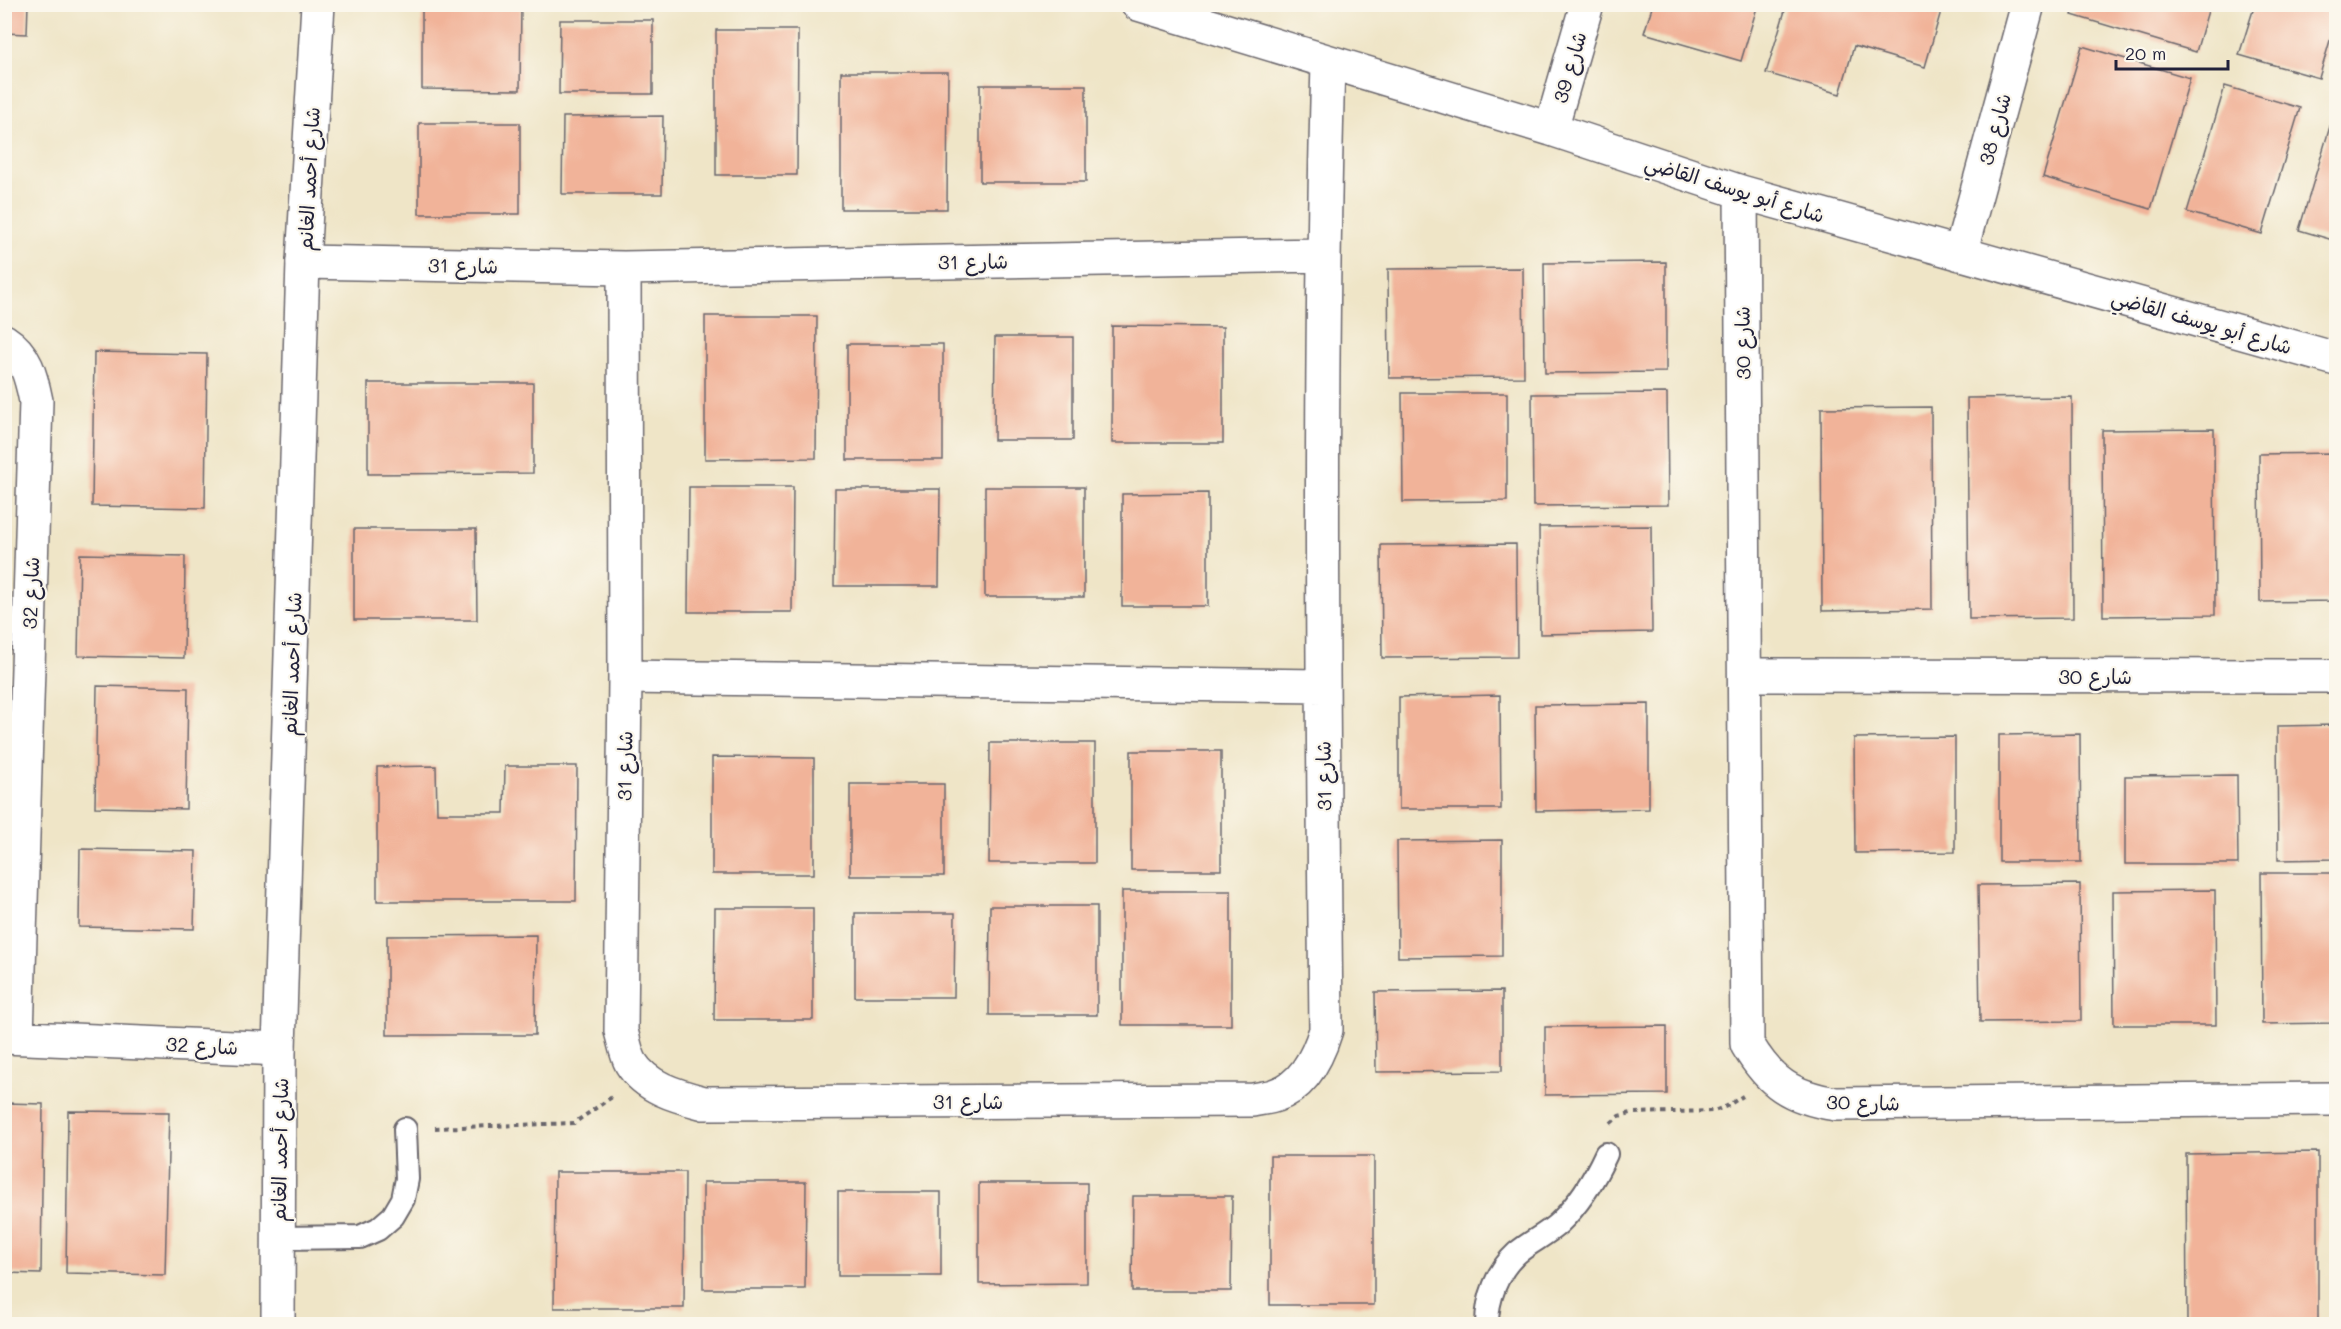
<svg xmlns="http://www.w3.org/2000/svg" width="2341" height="1329" font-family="Mali,'Playpen Sans Arabic',sans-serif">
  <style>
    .building { fill: #f1b399 }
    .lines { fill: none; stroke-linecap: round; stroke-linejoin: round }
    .lane-casing { stroke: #6a666c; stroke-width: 26 }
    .street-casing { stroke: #6a666c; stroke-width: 36 }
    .secondary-casing { stroke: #6a666c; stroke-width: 36 }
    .path { stroke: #6a666c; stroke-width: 4; stroke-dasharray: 4.5 4.5; stroke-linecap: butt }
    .lane { stroke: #fff; stroke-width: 22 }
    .street { stroke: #fff; stroke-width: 33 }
    .secondary { stroke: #fff; stroke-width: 33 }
    .labels { text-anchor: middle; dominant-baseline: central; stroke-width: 4.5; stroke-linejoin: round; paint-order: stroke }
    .street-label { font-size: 20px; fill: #22223b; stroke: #fbf7ec }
  </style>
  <rect width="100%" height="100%" fill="#fbf7ec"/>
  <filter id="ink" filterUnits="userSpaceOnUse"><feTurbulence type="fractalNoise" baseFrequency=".0167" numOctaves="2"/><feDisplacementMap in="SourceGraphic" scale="12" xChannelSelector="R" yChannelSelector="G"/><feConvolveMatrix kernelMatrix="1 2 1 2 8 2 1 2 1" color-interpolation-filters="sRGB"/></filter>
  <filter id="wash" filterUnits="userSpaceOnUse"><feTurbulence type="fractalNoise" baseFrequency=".008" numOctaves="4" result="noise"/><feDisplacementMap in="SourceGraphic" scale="24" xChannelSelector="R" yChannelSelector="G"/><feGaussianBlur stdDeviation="1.35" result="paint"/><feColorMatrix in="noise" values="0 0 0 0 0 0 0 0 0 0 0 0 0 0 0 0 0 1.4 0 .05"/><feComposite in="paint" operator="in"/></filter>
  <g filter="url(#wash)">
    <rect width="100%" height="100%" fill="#efe5c7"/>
    <g id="blocks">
      <path class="building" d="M4,4H28L27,34L4,33Z
        M1653,4H1758L1741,61L1644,33Z
        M1787,4H1943L1925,67L1854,46L1840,94L1766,73Z
        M2075,4H2210L2196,52L2072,15Z
        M2255,4H2336V20L2319,78L2239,55Z
        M521,5L520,90L422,89V6Z
        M560,20H653V94H559Z
        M716,30H798L797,175H716Z
        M2082,46L2190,78L2151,209L2043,177Z
        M841,72H948L947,209H841Z
        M4,82H9L6,209H4Z
        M980,85H1086V182H980Z
        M2225,86L2300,108L2262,234L2187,212Z
        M663,116L662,194H562L563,117Z
        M419,123H520V214H419Z
        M2331,123L2336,124V241L2299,230Z
        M1666,262V372L1545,373L1544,263Z
        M1523,268L1524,377L1389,378L1388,269Z
        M705,316H817L816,458L705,459Z
        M1112,326L1223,327V443H1112Z
        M995,337H1073V440H994Z
        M847,344H943V460H847Z
        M94,352L207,354L205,508L92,506Z
        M368,383H533V473L368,474Z
        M1402,393H1507V501L1403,502Z
        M1667,393L1668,505L1533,506L1532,394Z
        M2072,397L2073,618L1969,619L1967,398Z
        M1931,407L1932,609L1822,611L1821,408Z
        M2214,429L2215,615L2103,616L2102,430Z
        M2336,453V601L2260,602L2259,454Z
        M689,487H793L792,612H688Z
        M985,487H1084V597H985Z
        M835,489H940L939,586H834Z
        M1208,493V606H1122V494Z
        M1651,526L1652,632L1540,634L1539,527Z
        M354,529H476L477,620H354Z
        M1516,544L1517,657L1382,658L1381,545Z
        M80,554L185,556L184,658L78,656Z
        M97,686L188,688L186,809L95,807Z
        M1500,695L1501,809H1399V697Z
        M1649,704V809L1536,811L1535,705Z
        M2336,725V859L2278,860L2277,726Z
        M2080,734L2081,862H1999V735Z
        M1955,737V852L1855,853L1854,738Z
        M990,743H1095V863H989Z
        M1131,751H1221V870H1131Z
        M712,757L814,758V874H712Z
        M436,766L437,813H504L505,766H577L576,901H377V767Z
        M2237,775L2238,864H2125V776Z
        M850,784H944V876H850Z
        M1502,840V956L1398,957L1397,841Z
        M80,849L196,851L194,929L79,927Z
        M2261,873H2336V1023L2262,1024Z
        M2080,884L2081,1021L1980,1022L1978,885Z
        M2215,890L2216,1025H2114L2113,891Z
        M1122,891H1231V1025H1122Z
        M990,906H1097V1015H989Z
        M715,908H813V1020H714Z
        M855,913H955L954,997H855Z
        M536,935L535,1035H387V936Z
        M1502,991V1071L1376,1072L1375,992Z
        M1667,1026V1094L1545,1095V1027Z
        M5,1103L43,1104L41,1274L5,1273Z
        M68,1111L169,1112L165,1275L66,1273Z
        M2318,1152V1324H2187L2186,1154Z
        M1270,1156H1374V1305H1270Z
        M555,1172H685L684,1308H554Z
        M703,1182H806L805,1289H703Z
        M979,1183H1087V1283L979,1284Z
        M838,1192H941V1276H838Z
        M1133,1196H1232L1231,1291H1132Z"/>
    </g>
  </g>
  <g filter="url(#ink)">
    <use href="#blocks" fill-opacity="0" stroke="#6a666c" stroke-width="1.5"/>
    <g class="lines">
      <g class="lane-casing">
        <path id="lane" d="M278,1238L360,1237L378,1229L393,1216L403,1199L407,1179L405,1129
          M1487,1324C1487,1299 1497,1271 1517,1253C1530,1242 1546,1235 1559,1223C1580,1203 1594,1180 1606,1154"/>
      </g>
      <g class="street-casing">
        <path id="street" d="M1138,4L1551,129L1741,192L2336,359
          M1551,129L1587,4
          M1741,192L1747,1044C1770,1083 1791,1097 1836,1104L2336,1099
          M1960,254L2028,4
          M303,262L624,268L1323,255
          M624,268L625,677L621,1031C624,1041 626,1054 631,1063C646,1088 678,1096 704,1103L1253,1100C1260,1098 1269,1098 1276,1095C1304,1086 1318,1056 1326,1030C1323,708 1319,385 1328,63
          M4,341C26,355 31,376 36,401L17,1036
          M1745,675L2336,676
          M625,677L1322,686
          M4,1037L279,1049"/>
      </g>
      <g class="secondary-casing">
        <path id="secondary" d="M278,1324L279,1049L303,262L318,4"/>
      </g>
      <path class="path" d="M1611,1123L1619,1116L1631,1113L1714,1111L1727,1106L1743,1096
        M435,1128L574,1123L612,1097"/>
      <use href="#lane" class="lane"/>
      <use href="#street" class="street"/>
      <use href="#secondary" class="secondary"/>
    </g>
  </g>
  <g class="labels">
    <g class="street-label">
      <text transform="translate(1569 67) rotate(-74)">شارع 39</text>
      <text transform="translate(1994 129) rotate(-75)">شارع 38</text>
      <text transform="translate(308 179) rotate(-87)">شارع أحمد الغانم</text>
      <text transform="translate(1735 188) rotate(17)">شارع أبو يوسف القاضي</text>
      <text transform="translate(973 261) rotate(-1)">شارع 31</text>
      <text transform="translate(463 265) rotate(1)">شارع 31</text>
      <text transform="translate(2202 321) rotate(16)">شارع أبو يوسف القاضي</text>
      <text transform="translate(1742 343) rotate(-91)">شارع 30</text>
      <text transform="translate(30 593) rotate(-88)">شارع 32</text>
      <text transform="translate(291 664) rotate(-88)">شارع أحمد الغانم</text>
      <text x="2095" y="676">شارع 30</text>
      <text transform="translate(624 766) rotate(-89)">شارع 31</text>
      <text transform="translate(1323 776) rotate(-91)">شارع 31</text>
      <text transform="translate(202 1045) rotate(3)">شارع 32</text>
      <text x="968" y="1101">شارع 31</text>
      <text transform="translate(1863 1102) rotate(1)">شارع 30</text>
      <text transform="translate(279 1150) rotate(-89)">شارع أحمد الغانم</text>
    </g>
  </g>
  <rect width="2341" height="1329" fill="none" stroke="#fbf7ec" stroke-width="24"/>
  <path d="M2116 60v9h112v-9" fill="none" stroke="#22223b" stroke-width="3"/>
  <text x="2125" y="60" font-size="18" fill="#22223b" stroke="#fbf7ec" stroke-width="4.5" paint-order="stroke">20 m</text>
</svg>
